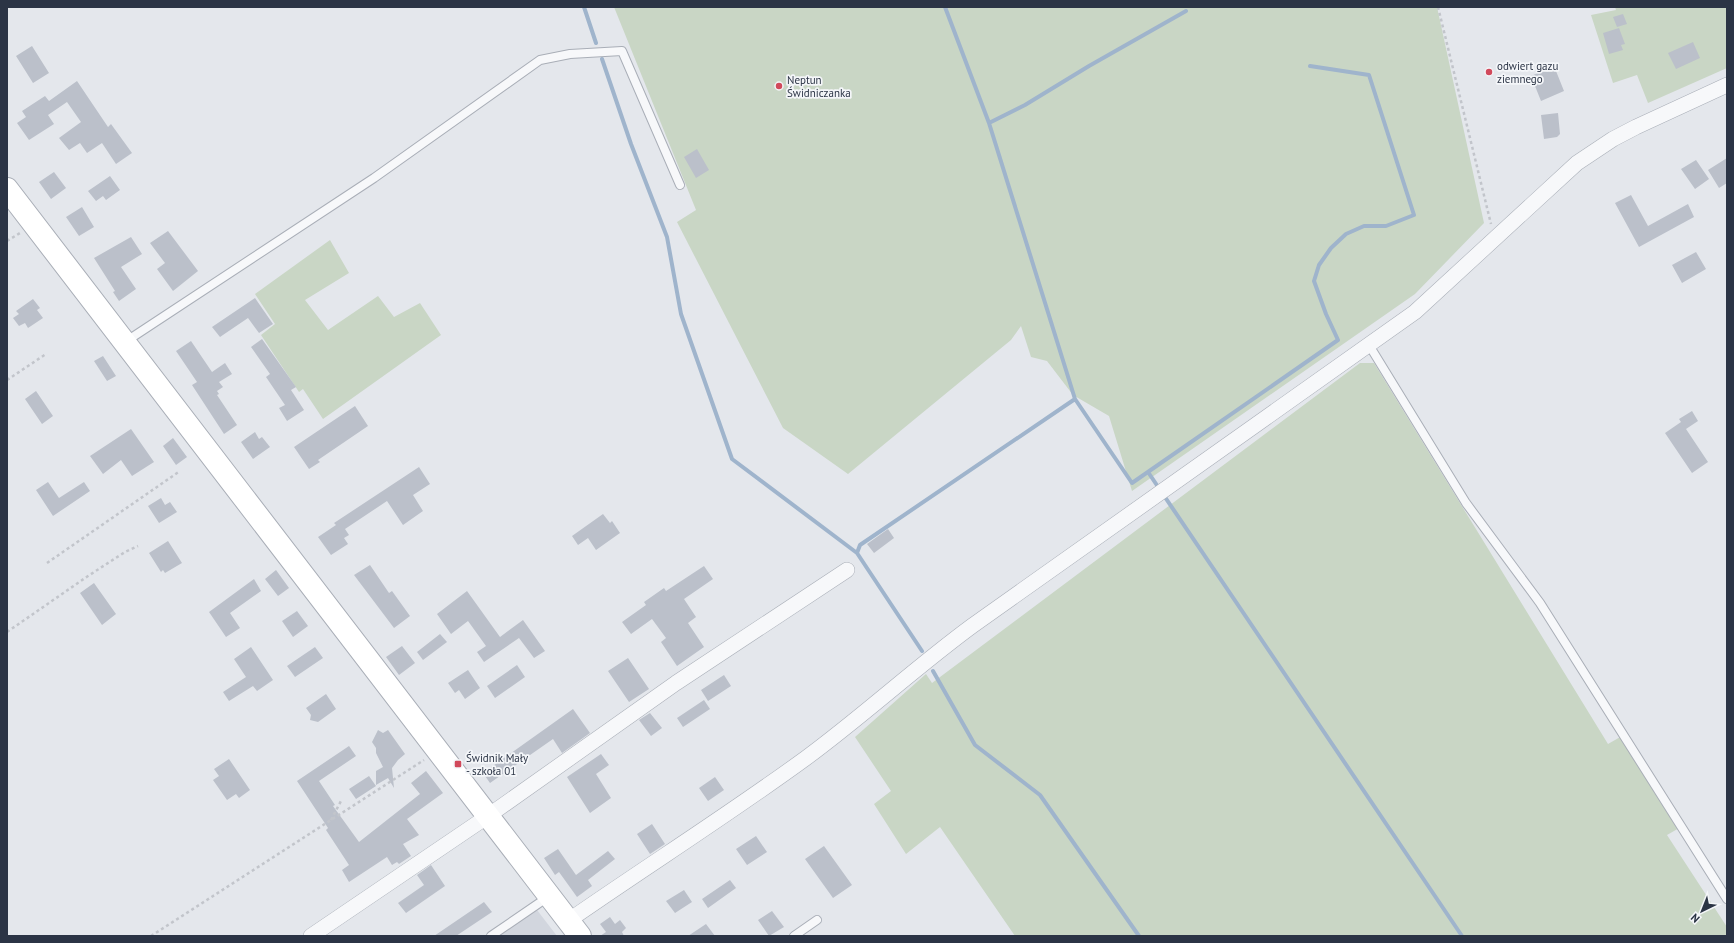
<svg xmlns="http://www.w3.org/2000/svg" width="1734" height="943" font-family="'PT Sans',sans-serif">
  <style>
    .built { fill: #d2d6de }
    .green { fill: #c9d6c5 }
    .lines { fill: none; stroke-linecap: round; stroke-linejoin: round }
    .stream { stroke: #9fb4cc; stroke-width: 4 }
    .building { fill: #bbc0ca }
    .lane-casing { stroke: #a9aeb7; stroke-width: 10 }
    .street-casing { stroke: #a9aeb7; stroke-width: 16 }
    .secondary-casing { stroke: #a9aeb7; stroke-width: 24 }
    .path { stroke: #c2c5cb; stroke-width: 2.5; stroke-dasharray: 3 3; stroke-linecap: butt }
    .lane { stroke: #f7f8fa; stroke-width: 8 }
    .street { stroke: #f7f8fa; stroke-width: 15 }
    .secondary { stroke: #fff; stroke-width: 22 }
    .poi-dot { fill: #d1495b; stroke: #f4f6f9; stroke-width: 1.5 }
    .labels { text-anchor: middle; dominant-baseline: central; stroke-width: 3.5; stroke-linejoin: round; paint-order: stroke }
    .poi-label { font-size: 11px; fill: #2b3445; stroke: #f4f6f9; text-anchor: start }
  </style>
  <rect width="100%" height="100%" fill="#e4e7ec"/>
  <path class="built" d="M537,910L557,936H499Z"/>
  <path class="green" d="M614,7H1437L1484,223L1415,294L1132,491L1109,416L1073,395L1047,361L1031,357L1021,326L1011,340L848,474L783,428L677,222L696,210Z
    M1615,7H1727V68L1648,103L1637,75L1613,83L1591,15L1616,10Z
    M330,240L349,273L305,300L328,330L378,296L394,317L420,303L441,335L323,419L303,389L299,392L261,335L275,324L255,294Z
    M1360,363H1374L1608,744L1622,736L1681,827L1667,835L1727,927V936H1015L940,827L906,854L874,804L891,791L855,737L926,674L932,683Z"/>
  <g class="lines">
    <path class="stream" d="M584,7L596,43
      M945,7L989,123L1075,399L1132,483L1338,340L1326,314L1314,281L1319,265L1331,248L1346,234L1364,226H1386L1414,215L1369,75L1310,66
      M602,59L631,144L667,237L681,314L732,459L857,553L860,545L1075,399
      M989,123L1025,105L1089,66L1186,11
      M1148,472L1462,936
      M857,553L922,651
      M933,671L975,745L1040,795L1139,936"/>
  </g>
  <path class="building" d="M1623,14L1627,24L1617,27L1613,17Z
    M1619,28L1625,44L1621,45L1623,50L1609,54L1603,33Z
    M1693,42L1700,58L1676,69L1668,53Z
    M32,46L49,73L33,83L16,56Z
    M1554,66L1564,91L1541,101L1531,76Z
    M77,81L108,127L111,124L132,153L116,164L102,143L87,153L80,143L69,150L59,138L81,122L67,102L48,115L54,124L29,140L17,123L26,117L22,111L45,96L49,101Z
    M1558,113L1560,134L1557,137L1544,139L1541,115Z
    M697,149L709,170L696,178L684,157Z
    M1727,158V183L1719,188L1708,170Z
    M1696,160L1709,179L1695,189L1681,169Z
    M54,172L66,188L51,199L39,182Z
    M110,176L120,190L106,200L103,196L96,201L88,191Z
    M1631,195L1648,226L1688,204L1694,217L1639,247L1615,203Z
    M82,207L94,227L79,236L66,217Z
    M168,231L198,271L173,291L157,269L165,263L150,243Z
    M131,237L142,254L121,267L136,289L119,301L113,292L115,291L94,258Z
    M1696,252L1706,269L1682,283L1672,265Z
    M255,298L273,324L259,333L248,318L220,337L212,327Z
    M33,299L40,308L37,310L43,318L28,328L25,323L19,326L13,318L19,314L16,311Z
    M262,339L296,387L291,390L304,410L287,421L279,408L285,405L266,377L270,374L251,347Z
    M191,341L212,372L225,363L232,374L219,382L223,387L217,391L219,394L217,395L237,425L224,434L192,385L197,382L176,351Z
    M103,356L116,376L107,381L94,361Z
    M36,391L53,416L42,424L25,399Z
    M355,406L368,426L318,460L320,462L309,469L294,447Z
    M1692,411L1698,421L1686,429L1708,462L1692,473L1665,433L1681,422L1679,419Z
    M131,429L154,462L132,476L121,460L103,474L90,456Z
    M255,432L259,439L262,437L270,447L253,459L241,442Z
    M173,438L187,457L176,465L163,446Z
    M419,467L430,484L413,495L423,511L403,525L387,501L345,529L349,535L344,538L348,544L331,555L318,537L336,525L334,523Z
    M48,482L59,498L84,482L90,491L53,516L36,490Z
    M161,498L165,505L170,502L177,512L159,523L148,506Z
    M603,514L610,523L612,521L620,533L596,550L588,538L578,545L572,536Z
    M888,529L894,538L874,553L867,544Z
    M168,541L182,563L165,573L163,570L161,572L149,553Z
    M370,565L389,593L392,591L410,616L394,628L354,575Z
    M704,566L713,579L684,599L696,617L688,623L704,647L677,666L661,642L666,638L652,619L631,634L622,622L646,605L644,602L664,588L666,591Z
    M276,570L289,588L278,596L265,579Z
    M254,579L261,591L230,613L240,628L226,637L209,612Z
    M94,583L116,614L102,625L80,593Z
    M467,591L500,637L523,620L545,651L534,658L519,638L484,662L477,652L486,646L468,621L451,634L437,614Z
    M297,611L308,626L293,637L282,621Z
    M440,634L447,642L423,660L417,652Z
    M402,646L415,663L399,675L386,657Z
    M251,647L273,680L257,691L253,686L229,701L223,692L246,677L234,659Z
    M315,647L323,658L295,677L287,666Z
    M628,658L649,689L629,702L608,671Z
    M517,665L525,677L495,698L487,686Z
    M468,670L480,688L465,699L459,690L455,693L448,683Z
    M724,675L731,686L708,701L701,690Z
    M326,694L336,709L318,722L310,720L311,715L306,708Z
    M704,700L710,709L683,727L677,718Z
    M573,709L590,733L562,753L553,739L490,783L483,773Z
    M650,713L662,728L651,736L639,720Z
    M378,730L383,733L388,730L405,754L398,760L392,768L394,788L388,778L376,785V771L383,767L376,753V748L372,742Z
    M349,746L356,756L319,781L335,805L333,806L359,842L420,794L411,783L426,771L443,793L407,819L419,835L403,844L411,856L399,864L397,862L392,865L387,857L349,882L342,870L349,865L326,830L328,828L297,781Z
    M601,754L609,765L596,774L611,798L590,813L567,777Z
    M229,759L250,790L239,798L236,794L227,800L213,780L219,776L214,769Z
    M369,776L376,786L356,799L349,789Z
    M715,777L724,790L708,801L699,788Z
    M652,824L665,844L650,854L637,834Z
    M756,836L767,852L747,865L736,849Z
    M824,846L852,885L833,898L805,859Z
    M558,849L576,875L608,851L615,859L588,880L592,886L577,897L559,872L555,875L544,858Z
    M431,865L445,886L406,913L398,903L424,885L417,875Z
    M730,880L736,888L708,908L702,899Z
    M684,890L692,902L675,913L666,901Z
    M484,902L492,912L456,936H434Z
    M772,911L784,927L769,936L758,920Z
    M610,917L615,924L620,920L626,928L622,932L624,936H600L606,932L600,924Z
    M706,924L715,936H688Z"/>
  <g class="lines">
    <g class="lane-casing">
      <path id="lane" d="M125,342L374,178L540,60L570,54L622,51L680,185
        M1369,345L1466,503L1540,603L1727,899
        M491,936L548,897
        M794,936L817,920"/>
    </g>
    <g class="street-casing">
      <path id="street" d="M568,921C647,866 728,815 806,758C863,716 915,668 972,626L1415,312L1577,163L1613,139L1636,127L1727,85
        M311,936L488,816L676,683L847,570"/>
    </g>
    <g class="secondary-casing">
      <path id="secondary" d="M7,189L580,936"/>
    </g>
    <path class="path" d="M1438,7L1491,224
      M7,241L20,233
      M7,380L46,354
      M47,563L180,471
      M7,632L88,576L125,552L138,546
      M331,820L342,799
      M151,936L424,760"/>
    <use href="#lane" class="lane"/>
    <use href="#street" class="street"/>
    <use href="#secondary" class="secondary"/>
  </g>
  <g class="poi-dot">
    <circle cx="1489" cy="72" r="4"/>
    <circle cx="779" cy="86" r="4"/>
    <rect x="454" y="760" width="8" height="8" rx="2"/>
  </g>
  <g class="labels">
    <g class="poi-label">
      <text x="1497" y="66">odwiert gazu<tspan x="1497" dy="13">ziemnego</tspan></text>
      <text x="787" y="80">Neptun<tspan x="787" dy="13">Świdniczanka</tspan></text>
      <text x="466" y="758">Świdnik Mały<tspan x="466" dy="13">- szkoła 01</tspan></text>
    </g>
  </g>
  <rect width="1734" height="943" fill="none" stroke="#2b3445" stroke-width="16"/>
  <g transform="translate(1702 911) rotate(223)" stroke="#f4f6f9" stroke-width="3" paint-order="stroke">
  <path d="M0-3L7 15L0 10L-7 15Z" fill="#2b3445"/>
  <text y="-6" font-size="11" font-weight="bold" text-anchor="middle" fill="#2b3445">N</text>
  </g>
</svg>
